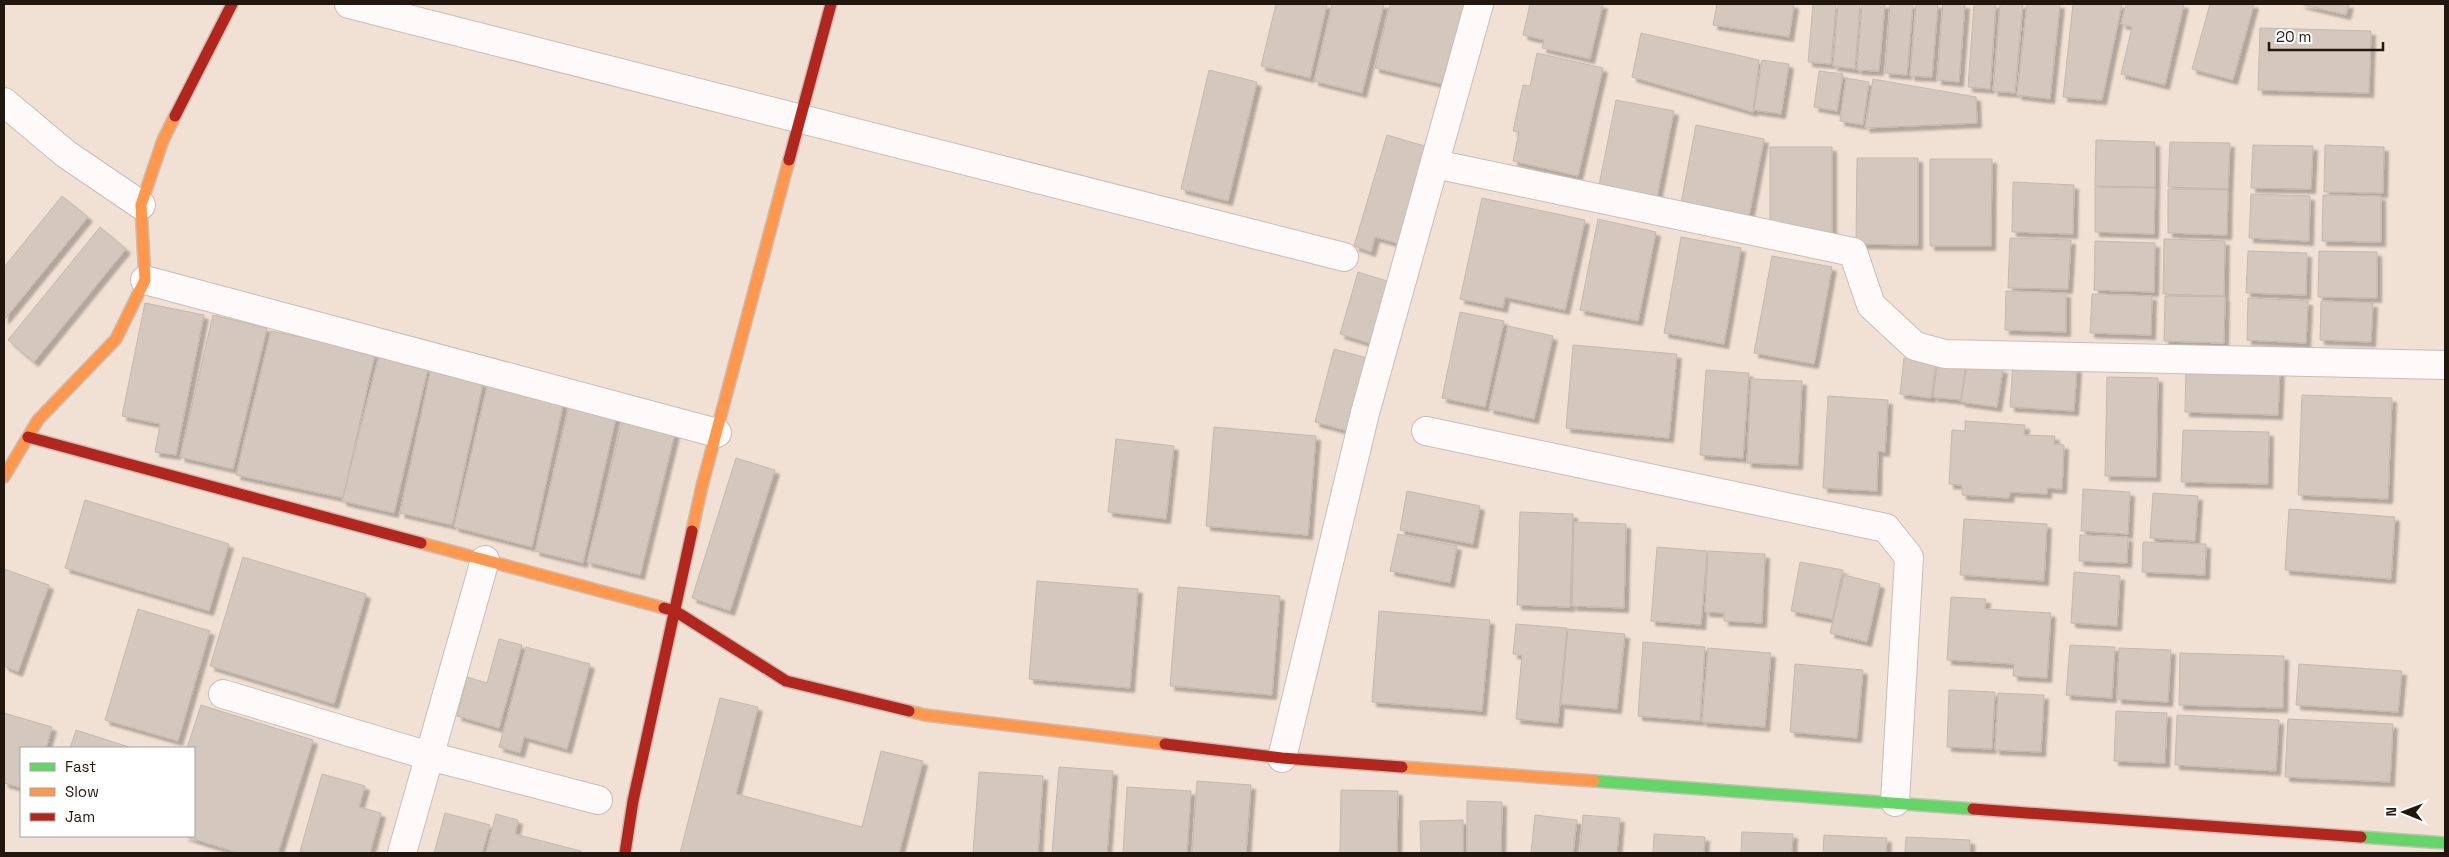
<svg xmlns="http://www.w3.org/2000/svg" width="2449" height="857" font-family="'Space Grotesk',sans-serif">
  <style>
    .building { fill: #d4c8be; stroke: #c4b8ae; filter: url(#shadow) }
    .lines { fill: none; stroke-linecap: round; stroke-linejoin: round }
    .street-casing { stroke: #c9beb4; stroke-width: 30 }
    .fast-casing { stroke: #c9beb4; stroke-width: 14 }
    .slow-casing { stroke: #c9beb4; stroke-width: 14 }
    .jam-casing { stroke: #c9beb4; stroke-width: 14 }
    .street { stroke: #fdfaf9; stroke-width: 28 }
    .fast { stroke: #63d668; stroke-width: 11 }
    .slow { stroke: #ff974d; stroke-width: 11 }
    .jam { stroke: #b3261e; stroke-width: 11 }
  </style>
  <defs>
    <filter id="shadow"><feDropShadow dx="4.5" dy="4.5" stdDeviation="1" flood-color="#0004"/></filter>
  </defs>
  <rect width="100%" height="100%" fill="#f1e1d5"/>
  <path class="building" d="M1276,4H1327L1310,78L1261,66Z
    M1332,4H1384L1362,93L1314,81Z
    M1390,4H1470L1450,86L1375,68Z
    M1530,4H1603L1590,59L1542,48L1544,40L1523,35Z
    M1717,4H1794L1789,37L1713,25Z
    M1813,4H1836L1831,64L1808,62Z
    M1838,4H1860L1855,69L1833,66Z
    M1862,4H1885L1879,71L1857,70Z
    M1890,4H1913L1907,75L1885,73Z
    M1916,4H1938L1932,77L1910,76Z
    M1943,4H1965L1959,82L1937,80Z
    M1974,4H1996L1990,89L1968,87Z
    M2000,4H2023L2015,93L1993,91Z
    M2027,4H2060L2050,99L2017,95Z
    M2073,4H2122L2102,100L2063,97Z
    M2126,4H2184L2165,85L2121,74L2132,27L2121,24Z
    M2210,4H2254L2233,80L2192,69Z
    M2300,4H2349L2346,15Z
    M2260,28L2371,31L2369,93L2258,90Z
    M1641,33L1759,60L1753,112L1632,77Z
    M1537,53L1603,68L1578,176L1513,161L1519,132L1513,131L1523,85L1530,86Z
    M1762,60L1789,64L1781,114L1754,110Z
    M1209,70L1257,82L1228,201L1181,189Z
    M1819,71L1843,74L1837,111L1814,107Z
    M1846,78L1869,82L1863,125L1840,121Z
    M1873,79L1976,97L1977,123L1865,128Z
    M1616,100L1674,111L1656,202L1598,190Z
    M1696,125L1764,139L1748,221L1680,208Z
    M1387,135L1435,149L1407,246L1375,237L1371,252L1354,246Z
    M2096,140L2155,142V187L2095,186Z
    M2170,142L2230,143L2228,189L2168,187Z
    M2253,145L2313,146L2311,189L2251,188Z
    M2325,145L2384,147L2383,193L2324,192Z
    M1770,147H1832V233L1770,234Z
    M1857,158H1918V245L1856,244Z
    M1930,159H1992L1991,246H1930Z
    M2013,182L2074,185L2073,234L2012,232Z
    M2095,187L2155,188L2154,234L2095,232Z
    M2168,189L2228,190L2227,235L2168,233Z
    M2251,194L2310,196L2309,241L2249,238Z
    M2323,195L2381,196V242L2322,241Z
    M62,196L88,217L4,320V267Z
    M1482,198L1585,220L1565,310L1505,297L1503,308L1460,299Z
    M1598,219L1656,232L1638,321L1580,310Z
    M100,227L126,249L34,362L8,340Z
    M1681,237L1741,248L1724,344L1664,333Z
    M2010,238L2071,240L2068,289L2008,288Z
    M2164,239L2225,241L2224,296L2163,294Z
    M2095,241L2155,243L2154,292L2094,290Z
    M2248,251L2307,253L2306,295L2246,293Z
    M2319,251L2377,252V298L2318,297Z
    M1772,256L1832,267L1814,364L1754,353Z
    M1358,272L1400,285L1382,347L1340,334Z
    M2006,291L2066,293V332L2005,330Z
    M2092,294L2152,296L2151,335L2090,333Z
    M2165,296L2225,297L2224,343L2164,341Z
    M2248,298L2308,301L2306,343L2247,340Z
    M2321,301L2373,303L2371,342L2320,340Z
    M145,303L204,315L176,455L155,452L160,424L122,416Z
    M1460,312L1504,321L1485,407L1442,398Z
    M213,315L267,328L233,469L180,457Z
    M1508,326L1553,336L1534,419L1489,409Z
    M271,331L375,353L343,498L236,475Z
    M1573,345L1677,354L1669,438L1566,428Z
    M1334,349L1378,361L1359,434L1315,422Z
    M379,355L428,368L394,513L342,501Z
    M1904,358L1936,362L1931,398L1900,394Z
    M1938,359L1966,363L1961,400L1933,397Z
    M2013,363L2077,368L2074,411L2010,407Z
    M1967,364L2003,369L1997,407L1961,402Z
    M2186,366L2280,368L2278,415L2185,412Z
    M431,369L483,383L452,525L400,513Z
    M1706,370L1749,373L1743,458L1700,455Z
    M2107,377L2158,378L2156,477L2105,476Z
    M1751,379L1802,381L1798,465L1747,463Z
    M488,383L564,401L532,547L454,527Z
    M2302,395L2392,398L2388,499L2298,495Z
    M1828,396L1888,400L1885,452L1878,451L1877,491L1823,488Z
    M570,402L617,413L583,563L535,551Z
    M624,416L676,429L640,575L587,562Z
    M1965,421L2025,425L2024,435L2055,436L2054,444L2064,445L2062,489L2047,488V494L2010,492L2009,498L1962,495V485L1949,484L1952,430L1965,431Z
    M1214,427L1316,436L1308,535L1206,526Z
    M2183,430L2269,432L2268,484L2181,482Z
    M1116,439L1174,446L1166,519L1108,512Z
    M736,458L775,470L730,611L692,598Z
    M2083,489L2130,492L2128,534L2081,531Z
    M1407,491L1480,506L1473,544L1400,530Z
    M2153,493L2198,496L2195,541L2150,538Z
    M85,500L229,544L209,611L65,568Z
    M2289,509L2395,517L2391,579L2285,570Z
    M1520,512L1573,514L1570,607L1517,605Z
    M1964,519L2047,524L2044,581L1960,575Z
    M1574,522L1626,524L1624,608L1572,606Z
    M1398,534L1457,546L1450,583L1390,571Z
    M2080,535L2128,537L2127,563L2079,561Z
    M2143,542L2206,544L2205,575L2142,572Z
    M1657,547L1707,551L1701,625L1651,621Z
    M1708,551L1765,554L1762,623L1724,621V613L1705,612Z
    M243,557L366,594L334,704L210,666Z
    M1800,562L1843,570L1832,619L1791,611Z
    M4,569L49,585L18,672L4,666Z
    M2074,572L2120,576L2117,626L2071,623Z
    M1844,575L1880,584L1867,642L1830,633Z
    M1037,581L1138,589L1130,688L1029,679Z
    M1178,587L1280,596L1272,695L1170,686Z
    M1951,597L1986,599L1985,609L2051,613L2047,678L2013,676L2014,664L1947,660Z
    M138,609L210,631L178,741L105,720Z
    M1379,611L1490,620L1482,711L1372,702Z
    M1516,624L1567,628L1558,723L1516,719L1522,655L1513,654Z
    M1568,629L1625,634L1617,709L1561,704Z
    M499,639L522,645L499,728L457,716L467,677L487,683Z
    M1643,642L1705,647L1700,721L1638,716Z
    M2070,645L2115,647L2112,698L2066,695Z
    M526,647L590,664L567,749L524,737L520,753L499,747Z
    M1708,648L1771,653L1765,727L1702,722Z
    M2119,648L2171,650L2168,702L2117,699Z
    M2180,653L2284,656L2283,708L2179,705Z
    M1795,664L1863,670L1857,738L1790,732Z
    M2299,664L2402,671L2398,712L2296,705Z
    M1949,690L1995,692L1992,749L1947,747Z
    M1998,693L2044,695L2041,752L1995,750Z
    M720,698L758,707L736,794L862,827L881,751L923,761L899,853H680Z
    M201,705L313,740L278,853H239L184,836H194V748H187Z
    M2116,711L2167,713L2165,763L2114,761Z
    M4,713L52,727L46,748H21V788L4,783Z
    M2177,715L2279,720L2276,771L2175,765Z
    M2288,719L2393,724L2390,782L2285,777Z
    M76,730L132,748H70Z
    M1059,767L1113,771L1107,853H1052Z
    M979,772L1043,776L1038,853H973Z
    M322,774L365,786L359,807L381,813L370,853H308L300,851Z
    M1197,781L1251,785L1246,853H1192Z
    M1127,787L1191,791L1187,853H1123Z
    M1341,790L1398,791L1397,853H1340Z
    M1467,801L1502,802L1501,853H1467Z
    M445,813L490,825L482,853H434Z
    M496,814L518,820L515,834L581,851V853H486Z
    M1535,815L1577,820L1573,853H1531Z
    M1583,815L1620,818L1617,853H1580Z
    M1463,820V853H1421L1420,821Z
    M1742,832L1793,834L1792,853H1741Z
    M1654,834L1705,837L1704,853H1653Z
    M1824,835L1887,838L1886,853H1823Z
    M1906,837L1970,840V853H1905Z"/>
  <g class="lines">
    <g class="street-casing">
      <path id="street" d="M349,4L1344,257
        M4,102L66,154L141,205
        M1435,164L1853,252L1871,305L1915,346L1945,354L2445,365
        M145,280L717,433
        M1426,431L1886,528L1909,557L1895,802
        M223,694L429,756L598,800
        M1282,758L1365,413L1479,4
        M402,853L485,560"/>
    </g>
    <g class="fast-casing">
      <path id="fast" d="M1594,781L1973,809
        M2361,837L2445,843"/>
    </g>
    <g class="slow-casing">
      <path id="slow" d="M4,477L38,420L116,339L145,280L141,205L163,140L175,116
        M692,531L702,486L789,160
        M421,543L664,608
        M909,711L925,715L1165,744
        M1402,767L1594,781"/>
    </g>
    <g class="jam-casing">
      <path id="jam" d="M175,116L232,4
        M789,160L831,4
        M28,437L421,543
        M664,608L675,611L786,681L909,711
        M1165,744L1282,758L1402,767
        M1973,809L2361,837
        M625,853L633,801L692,531"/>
    </g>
    <use href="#street" class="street"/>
    <use href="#fast" class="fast"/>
    <use href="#slow" class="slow"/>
    <use href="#jam" class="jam"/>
  </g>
  <rect width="2449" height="857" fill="none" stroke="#22170f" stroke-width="10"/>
  <rect x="20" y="747" width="175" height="90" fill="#ffffff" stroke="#a7a29f"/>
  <rect x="30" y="763" width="25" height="8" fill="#63d668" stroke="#a7a29f"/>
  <text x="65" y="772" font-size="15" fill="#22170f">Fast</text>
  <rect x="30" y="788" width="25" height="8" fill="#ff974d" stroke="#a7a29f"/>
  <text x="65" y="797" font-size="15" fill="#22170f">Slow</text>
  <rect x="30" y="813" width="25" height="8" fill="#b3261e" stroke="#a7a29f"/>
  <text x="65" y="822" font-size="15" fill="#22170f">Jam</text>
  <g transform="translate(2404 812) rotate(271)" stroke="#ffffff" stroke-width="4" paint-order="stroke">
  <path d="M0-4L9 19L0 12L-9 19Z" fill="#22170f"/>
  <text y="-8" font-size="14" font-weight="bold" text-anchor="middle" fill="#22170f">N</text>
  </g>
  <path d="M2269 42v8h114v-8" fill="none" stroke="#22170f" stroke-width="2.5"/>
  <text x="2276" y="42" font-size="15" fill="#22170f" stroke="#ffffff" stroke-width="4" paint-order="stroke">20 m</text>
</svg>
